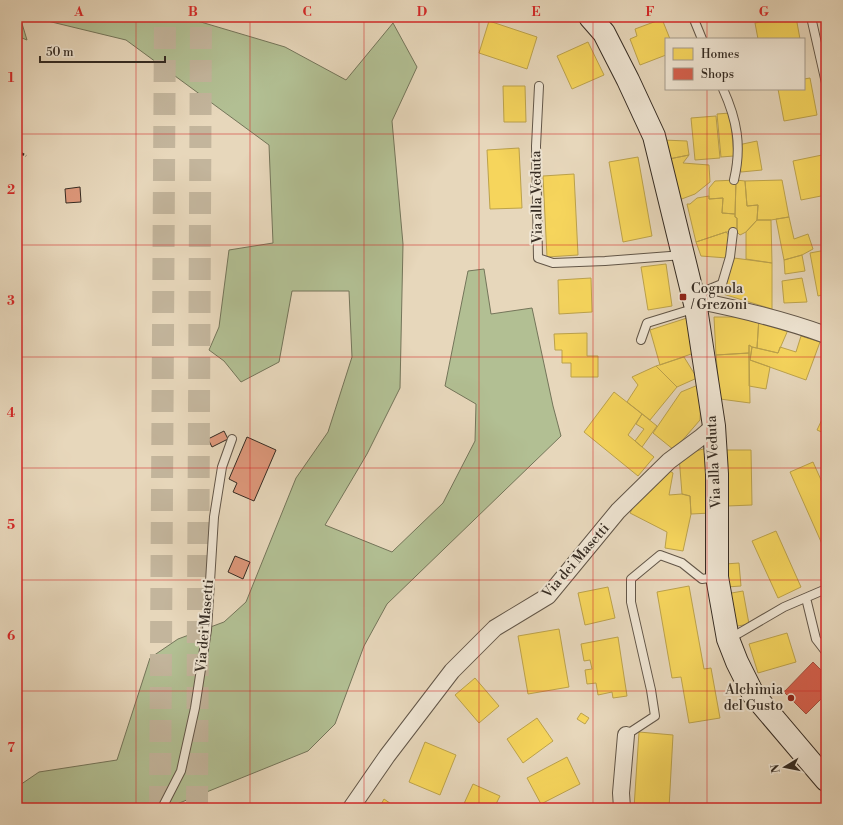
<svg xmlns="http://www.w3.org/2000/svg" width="843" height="825" font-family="'Libre Bodoni',serif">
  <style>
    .green { fill: #b2bf93; stroke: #74755a }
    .homes { fill: #f6d55c; stroke: #bca24b }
    .shops { fill: #d6604d; stroke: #a65040 }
    .building { fill: #de987b; stroke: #352b22 }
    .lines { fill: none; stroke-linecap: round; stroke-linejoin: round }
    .highway-tunnel { stroke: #c3b59c; stroke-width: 22; stroke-dasharray: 22 11; stroke-linecap: butt }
    .lane-casing { stroke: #625648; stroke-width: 10 }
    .street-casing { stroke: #625648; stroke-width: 18 }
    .secondary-casing { stroke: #352b22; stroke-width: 24 }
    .path { stroke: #352b22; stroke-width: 2.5; stroke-dasharray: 3 2; stroke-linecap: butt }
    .lane { stroke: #efe5d3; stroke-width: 8 }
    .street { stroke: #efe5d3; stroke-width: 16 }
    .secondary { stroke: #efe5d3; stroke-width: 22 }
    .grid { fill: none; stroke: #d62828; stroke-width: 1; stroke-opacity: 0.55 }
    .poi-dot { fill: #8f2418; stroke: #efe5d3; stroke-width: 1.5 }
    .labels { text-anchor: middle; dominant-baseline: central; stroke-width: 4; stroke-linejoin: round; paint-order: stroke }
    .street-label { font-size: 14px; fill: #352b22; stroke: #efe5d3 }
    .poi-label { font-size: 14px; fill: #352b22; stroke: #efe5d3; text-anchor: start }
    .neatline { fill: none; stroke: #d62828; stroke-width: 1.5 }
    .grid-label { font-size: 13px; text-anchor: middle; font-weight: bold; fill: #d62828 }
  </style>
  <rect width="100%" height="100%" fill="#e7d7bb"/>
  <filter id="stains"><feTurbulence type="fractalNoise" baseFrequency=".005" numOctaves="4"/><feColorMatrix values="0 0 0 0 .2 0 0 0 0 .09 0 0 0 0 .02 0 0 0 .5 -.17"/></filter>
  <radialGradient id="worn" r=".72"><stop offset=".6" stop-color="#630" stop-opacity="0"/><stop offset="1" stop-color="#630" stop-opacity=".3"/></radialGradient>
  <path class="green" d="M17,17H20L27,40L17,36Z
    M31,17H184L285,47L346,80L393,23L417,67L392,121L403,244L400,388L367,454L325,525L392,552L443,503L475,441L476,404L445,386L468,271L484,269L491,314L532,308L553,406L561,436L387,604L364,646L335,724L308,751L167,808H17V787L39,772L117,760L150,658L178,639L224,622L246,602L296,478L328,432L352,357L349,291H292L279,362L241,382L224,361L209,350L219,327L229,250L273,243L269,145L126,40Z"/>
  <path class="homes" d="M787,17H796L800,39H758L755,23Z
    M662,19L670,39H666V55L640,65L630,39L637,36L635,29Z
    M489,21L537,37L527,69L479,53Z
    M588,42L604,75L572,89L557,56Z
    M810,78L817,115L784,121L778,89H804V79Z
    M503,86H525L526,122H504Z
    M730,113L734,156L721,157L717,114Z
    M716,116L720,158L695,160L691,118Z
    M663,140L687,141L689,155L669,159Z
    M757,141L762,170L741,172L738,157V145Z
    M519,148L522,208L490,209L487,150Z
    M689,155L683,163L709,165L710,182L695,194L679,200L669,159Z
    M822,155L826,176V195L801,200L793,161Z
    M638,157L652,236L623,242L609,162Z
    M574,174L578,255L547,257L543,176Z
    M736,180L745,181L747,206L758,205L757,220L746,232L740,235L737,232V218L735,217Z
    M736,180L735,214L722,213L723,198L709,199V188L715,181Z
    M782,180L789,217L771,220H757L758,205L747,206L745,181Z
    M709,196V199L723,198L722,213L735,214V217L737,218V232H726L696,242L687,204H690L697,198Z
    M789,217L794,239L808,234L813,249L802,255L784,260L776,219Z
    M757,220H771L772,263L746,259V232Z
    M726,232L731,238L727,258L701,256L696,242Z
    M826,250V294L818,296L810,253Z
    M802,255L805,271L785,274L784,260Z
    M734,258L772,263V309L723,294Z
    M666,264L672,306L648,310L641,267Z
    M591,278L592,312L559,314L558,280Z
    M802,278L807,302L784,303L782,281Z
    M690,317L694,353L660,365L650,330Z
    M714,317H759L757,348L752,347L749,345V353L716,355Z
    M759,317L791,323L778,353L757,348Z
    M587,333V356H598V377H571V363H562V350H555L554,334Z
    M801,336L820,342L806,380L750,360L752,347L778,353L780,347L796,352Z
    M749,345L752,347L750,360L770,367L766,389L749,386Z
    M749,353L750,403L720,399L716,355Z
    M684,357L697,378L677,387L656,366Z
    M656,366L677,387L650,420L627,402L638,385L632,377Z
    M698,385L701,399L700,420L674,450L653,433L681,392Z
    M614,392L642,414L628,435L654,457L638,476L584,432Z
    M826,411V434L817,430Z
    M642,414L657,426L642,447L635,441L644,429L636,424Z
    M710,447L711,513L691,514L690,496L682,494L679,456Z
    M726,450H751L752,505L727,506Z
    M813,462L826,491V553L790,472Z
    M666,469L673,473L669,495L682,494L690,496L691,514L683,551L665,548L667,532L630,513L643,488Z
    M776,531L801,587L778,598L752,541Z
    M739,563L741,586L727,587L725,564Z
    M689,586L704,669L711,668L720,718L689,723L681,677L672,678L657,592Z
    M608,587L615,618L585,625L578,593Z
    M743,591L749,624L732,627L726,594Z
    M826,599V610L822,601Z
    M559,629L569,687L528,694L518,636Z
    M787,633L796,662L758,673L749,644Z
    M618,637L627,696L613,698L612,692L598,695L596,683L587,684L585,670L592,669L590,660L584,661L581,644Z
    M475,678L499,706L479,723L455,695Z
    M581,713L589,718L585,724L577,719Z
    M537,718L553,741L523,763L507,739Z
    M639,732L673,735L669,808H634Z
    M425,742L456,755L440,795L409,782Z
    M567,757L580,784L541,804L527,778Z
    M473,784L500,796L494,808H462Z
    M384,799L397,808H379Z"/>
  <path class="shops" d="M813,662L826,675V694L806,714L784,692Z"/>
  <path class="building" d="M80,187L81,202L66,203L65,189Z
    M224,431L228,439L212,447L208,439Z
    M247,437L276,450L254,501L233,492L237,483L229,479Z
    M235,556L250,562L243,579L228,572Z"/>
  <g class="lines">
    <path class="highway-tunnel" d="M160,808L165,17
      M197,808L201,17"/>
    <g class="lane-casing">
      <path id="lane" d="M693,17L702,39
        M811,17L826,83
        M539,86L536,146L538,258L553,263L605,261L683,255
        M723,89C737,120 742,146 734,180
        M696,298L700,293L722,284L730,257L733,232
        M641,340L647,323L696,308
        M806,598L816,639L826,652
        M729,639L784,607L826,589
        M626,735L655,716L651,690L631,602V579L660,555L682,563L702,579L716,577
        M162,808L181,771L195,708L207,630L214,517L222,467L232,439"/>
    </g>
    <g class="street-casing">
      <path id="street" d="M694,300C740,309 782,319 826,335
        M351,808L387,756L452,671L495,628L548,596L618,511L669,461L700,438L714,426
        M622,808L621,793L626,735"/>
    </g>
    <g class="secondary-casing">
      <path id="secondary" d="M590,17L604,33L628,80L654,136L696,308L714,426L717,474V577L728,639L737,662L753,694L826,780"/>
    </g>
    <path class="path" d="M17,151L26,156"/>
    <use href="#lane" class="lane"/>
    <use href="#street" class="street"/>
    <use href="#secondary" class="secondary"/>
  </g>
  <path class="grid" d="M136,17V808M250,17V808M364,17V808M479,17V808M593,17V808M707,17V39M707,89V808M17,134H826M17,245H826M17,357H826M17,468H826M17,580H826M17,691H826"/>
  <g class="poi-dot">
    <rect x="679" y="293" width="8" height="8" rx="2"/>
    <circle cx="791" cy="698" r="4"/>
  </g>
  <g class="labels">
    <g class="street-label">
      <text transform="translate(537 197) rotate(-91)">Via alla Veduta</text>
      <text transform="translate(714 462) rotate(-93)">Via alla Veduta</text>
      <text transform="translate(576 561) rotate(-49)">Via dei Masetti</text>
      <text transform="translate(205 626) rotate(-85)">Via dei Masetti</text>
    </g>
    <g class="poi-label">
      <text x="691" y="289">Cognola<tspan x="691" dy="16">/ Grezoni</tspan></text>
      <text x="783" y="690" text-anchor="end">Alchimia<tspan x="783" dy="16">del Gusto</tspan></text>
    </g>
  </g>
  <rect width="843" height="825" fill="none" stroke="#e7d7bb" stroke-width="44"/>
  <rect x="665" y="38" width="140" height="52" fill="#efe5d3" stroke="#a59b8c"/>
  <rect x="673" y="48" width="20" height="12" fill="#f6d55c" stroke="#a59b8c"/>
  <text x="701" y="58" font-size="12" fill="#352b22">Homes</text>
  <rect x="673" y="68" width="20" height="12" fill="#d6604d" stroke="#a59b8c"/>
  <text x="701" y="78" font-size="12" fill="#352b22">Shops</text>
  <g transform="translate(785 767) rotate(260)" stroke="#efe5d3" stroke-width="3" paint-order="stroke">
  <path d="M0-3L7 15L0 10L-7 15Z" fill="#352b22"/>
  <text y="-6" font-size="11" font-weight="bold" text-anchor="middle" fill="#352b22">N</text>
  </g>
  <path d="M40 56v6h125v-6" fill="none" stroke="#352b22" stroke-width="2"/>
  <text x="46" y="56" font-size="12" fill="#352b22" stroke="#efe5d3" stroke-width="3" paint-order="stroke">50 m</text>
  <rect x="22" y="22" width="799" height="781" class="neatline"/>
  <g class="grid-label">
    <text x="79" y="16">A</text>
    <text x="193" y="16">B</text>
    <text x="307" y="16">C</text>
    <text x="422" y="16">D</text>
    <text x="536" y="16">E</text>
    <text x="650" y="16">F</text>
    <text x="764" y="16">G</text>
    <text x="11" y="82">1</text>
    <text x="11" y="194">2</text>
    <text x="11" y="305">3</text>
    <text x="11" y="417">4</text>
    <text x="11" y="529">5</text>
    <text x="11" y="640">6</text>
    <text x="11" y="752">7</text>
  </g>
  <rect width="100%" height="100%" filter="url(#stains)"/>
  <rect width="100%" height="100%" fill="url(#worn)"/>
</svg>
